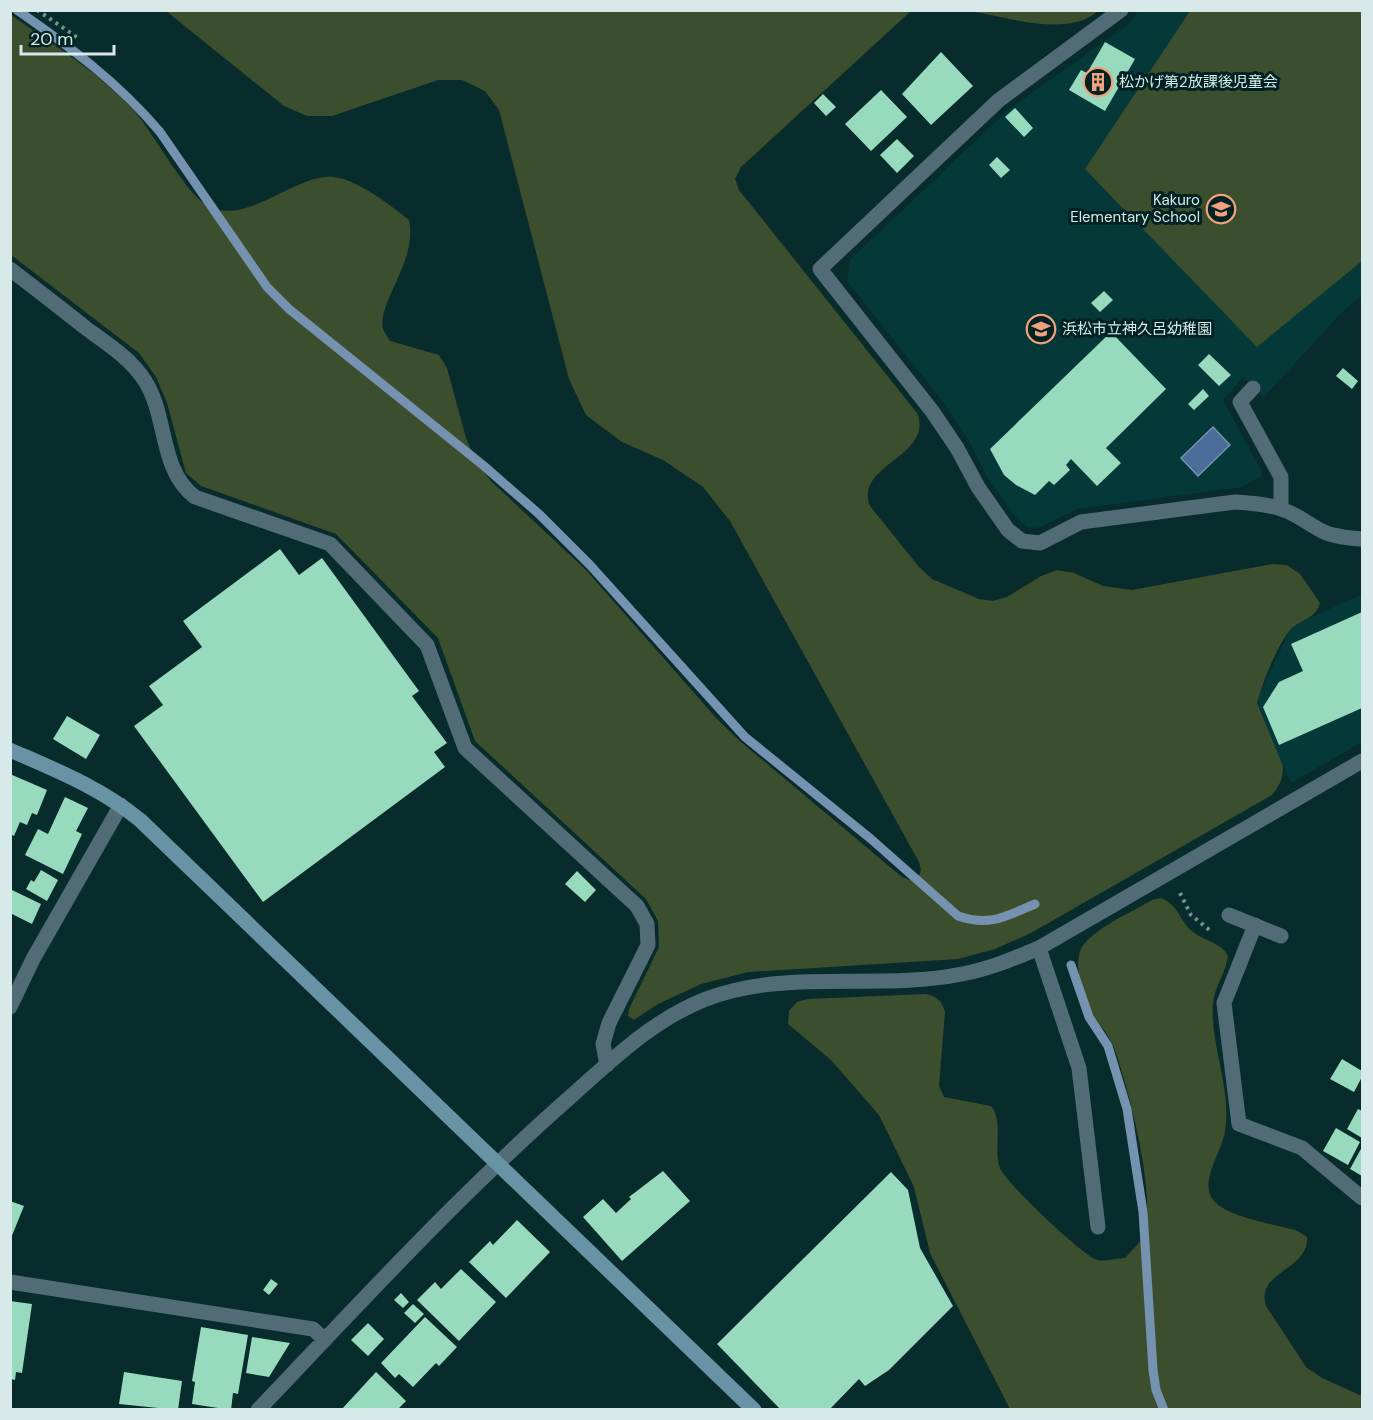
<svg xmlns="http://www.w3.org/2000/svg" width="1373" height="1420" font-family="'DM Sans','Noto Sans JP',sans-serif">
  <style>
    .built { fill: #053838 }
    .green { fill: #3b4f2f }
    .water { fill: #4c6d99; stroke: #7692b1; stroke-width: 1.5 }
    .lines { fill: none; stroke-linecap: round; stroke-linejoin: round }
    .stream { stroke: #7692b1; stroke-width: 9 }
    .building { fill: #97dabd }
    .path { stroke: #779191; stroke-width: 4; stroke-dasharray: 3 4.5; stroke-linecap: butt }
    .lane { stroke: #516c77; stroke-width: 15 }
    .street { stroke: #516c77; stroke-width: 15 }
    .secondary { stroke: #6893a5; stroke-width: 15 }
    .labels { text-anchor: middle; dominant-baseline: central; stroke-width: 6; stroke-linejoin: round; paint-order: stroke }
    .poi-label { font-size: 15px; fill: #d7e9e9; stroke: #022; text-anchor: start }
  </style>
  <rect width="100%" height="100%" fill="#082b2b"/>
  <path class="built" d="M1138,11H1362V296L1344,310L1263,398L1243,378L1223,400L1261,470L1262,476L1242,487L1077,509L1038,528L1027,527L1018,520L989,480L969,441L943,402L847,281L850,260L1008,110L1130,23Z
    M1362,594V742L1291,783L1258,710L1259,695L1290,630L1301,622Z"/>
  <path class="green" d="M166,11H911L741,167L735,179L739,190L917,413C935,456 853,465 870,506L919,567L932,579L979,599L993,601L1007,597L1041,576L1057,570L1074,573L1103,586L1132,590L1272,564L1287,565L1300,574L1320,603C1316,619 1301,619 1290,630C1278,644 1262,684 1257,703L1283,766C1283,779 1280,785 1272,795L1031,933L995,949L958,959L748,972L701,984L658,1004L634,1020L628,1016L629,1009L659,947L658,921L646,899L475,741L438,638L336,534L201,486L186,473L167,403L156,377L139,353L11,255V15C54,45 100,73 136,113C155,136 186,194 208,206C246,227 296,173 334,177C356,179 392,206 409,220C418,261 377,302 383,329C384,332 388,337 390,341L439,355L447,368L466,438L476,462L492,482L586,570L718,720L741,742L902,877L910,880L918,878L921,870L919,862L730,521L703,487L663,460L622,442L586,415L569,379L499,110L485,91L462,80H438L332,116H307L284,106Z
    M970,11L1098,10V11C1068,38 1007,17 970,11Z
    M1190,11H1362V261L1257,347L1085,169Z
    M1161,898C1179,905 1179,921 1193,932C1204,941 1221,942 1228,956C1226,973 1214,987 1213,1004C1210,1046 1232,1089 1225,1131C1222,1153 1196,1185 1216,1203C1230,1217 1277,1225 1298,1231L1307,1237C1309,1271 1255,1271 1266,1306L1306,1367L1322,1378L1362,1396V1409H1010L930,1253L914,1187L879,1115L831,1060L788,1024L789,1011L797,1002L808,999L926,994C938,997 942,1001 945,1012L939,1086L944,1097L991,1106C1004,1122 993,1149 1000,1168C1006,1183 1082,1255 1097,1260C1104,1262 1117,1258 1125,1258C1130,1252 1139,1244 1143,1237C1159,1201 1127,1082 1113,1045C1108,1034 1101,1027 1095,1018C1083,1002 1073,967 1081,949C1090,930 1134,911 1152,900Z"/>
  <path class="water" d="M1213,427L1230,445L1198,476L1181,458Z"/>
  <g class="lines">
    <path class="stream" d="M17,10C70,47 118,82 160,132L267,287L289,309L484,466L539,514L590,565L745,737L871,839L958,916C990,927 1006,916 1035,904
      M1071,965L1089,1017L1108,1046L1127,1109L1143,1212L1153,1370L1156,1390L1164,1410"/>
  </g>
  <path class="building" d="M1105,42L1135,59L1105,111L1069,90L1081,70L1087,73Z
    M941,52L973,86L931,125L902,94Z
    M881,90L907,117L871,151L845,124Z
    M823,94L836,107L826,116L814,103Z
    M1015,108L1033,128L1024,137L1005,117Z
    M897,139L914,156L897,173L880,155Z
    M997,157L1010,170L1001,178L989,165Z
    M1104,291L1113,300L1100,312L1091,303Z
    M1111,332L1166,389L1106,448L1121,463L1097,486L1071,459L1066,465L1070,470L1054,485L1049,481L1035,495L1016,485L1004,475L990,449Z
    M1209,354L1231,375L1219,386L1198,365Z
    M1343,368L1358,381L1352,389L1336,376Z
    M1203,389L1209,396L1194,410L1188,404Z
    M280,549L299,575L322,558L419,691L412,696L447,743L434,752L445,767L263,902L134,726L163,705L149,686L202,647L183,621Z
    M1362,612V708L1279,745L1263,707L1279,682L1303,671L1291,644Z
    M67,716L100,735L86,759L53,739Z
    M10,774L47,790L37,815L32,813L27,825L20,822L14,836L10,834Z
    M65,797L88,808L76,831L82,834L63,874L25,855L38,829L48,834Z
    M41,870L58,880L47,901L26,889L31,880L34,882Z
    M577,871L596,890L585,902L565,884Z
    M12,890L41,904L32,924L10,913Z
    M1342,1059L1362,1071V1077L1354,1092L1330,1079Z
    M1358,1109L1362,1111V1138L1347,1129Z
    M1336,1128L1360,1142L1348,1165L1323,1151Z
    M1362,1147V1176L1350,1169Z
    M663,1171L690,1201L622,1261L583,1217L603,1199L616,1213L631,1199L629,1197Z
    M891,1172L908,1190L920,1248L953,1306L889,1370L865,1386L859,1379L829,1410H781L717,1344Z
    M10,1201L24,1206L11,1238H10Z
    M517,1220L550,1252L506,1298L469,1262L490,1241L493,1245Z
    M461,1269L496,1302L459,1341L417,1300L435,1282L441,1289Z
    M271,1279L278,1284L269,1295L263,1290Z
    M401,1293L409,1302L403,1308L394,1300Z
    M10,1301L32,1304L22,1373L16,1372L15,1380L10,1379Z
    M413,1304L424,1314L415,1323L404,1313Z
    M425,1317L457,1347L439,1366L436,1363L413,1387L399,1374L395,1378L381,1363Z
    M368,1323L384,1339L368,1356L351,1340Z
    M201,1327L248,1335L238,1394L233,1393L231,1410L192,1404L195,1382L192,1381Z
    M252,1337L290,1343L269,1377L246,1373Z
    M124,1372L182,1381L178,1410L119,1404Z
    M376,1372L406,1401L397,1410H341Z"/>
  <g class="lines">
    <path class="path" d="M37,10L78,38
      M1180,893L1191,915L1212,932"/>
    <path class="lane" d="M1039,948L1079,1068L1098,1227"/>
    <path class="street" d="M1121,10L999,100L820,269L932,411L957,448L978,487L1008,530L1022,541L1040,543L1081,522L1235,502C1251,503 1266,504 1281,509C1297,514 1308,524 1322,531C1334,537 1349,538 1362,539
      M10,269C36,289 62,309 87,329C108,344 131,359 145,381C168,417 159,470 195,497L330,544L427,645L465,748L637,906L647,924L648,945L609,1023L603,1044L607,1065
      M1253,388L1240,402L1281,477V509
      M1229,915L1281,936
      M1255,925L1224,1003L1239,1124L1302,1148L1362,1198
      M10,1007L33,959L121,805
      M10,1282L313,1329L325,1340
      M258,1410C359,1304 458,1196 568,1099C611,1061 652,1020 706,999C787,968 879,991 962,974C989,969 1013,959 1039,948L1362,761"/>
    <path class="secondary" d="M10,750C58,771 99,787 140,820L754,1410"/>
  </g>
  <defs>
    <g id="building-ring" transform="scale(1.5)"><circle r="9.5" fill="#022" stroke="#f1a17d" stroke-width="1.5"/><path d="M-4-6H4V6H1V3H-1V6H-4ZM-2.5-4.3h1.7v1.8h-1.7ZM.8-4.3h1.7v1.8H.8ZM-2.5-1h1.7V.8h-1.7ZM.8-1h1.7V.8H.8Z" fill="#f1a17d"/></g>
    <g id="school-ring" transform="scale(1.5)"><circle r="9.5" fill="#022" stroke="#f1a17d" stroke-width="1.5"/><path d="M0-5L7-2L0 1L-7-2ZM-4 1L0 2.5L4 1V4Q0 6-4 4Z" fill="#f1a17d"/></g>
  </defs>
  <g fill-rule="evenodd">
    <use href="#building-ring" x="1098" y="82"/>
    <use href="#school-ring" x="1221" y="209"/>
    <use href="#school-ring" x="1041" y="329"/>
  </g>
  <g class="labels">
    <g class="poi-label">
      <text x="1119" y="82">松かげ第2放課後児童会</text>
      <text x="1200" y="200" text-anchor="end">Kakuro<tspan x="1200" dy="17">Elementary School</tspan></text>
      <text x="1062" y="329">浜松市立神久呂幼稚園</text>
    </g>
  </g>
  <rect width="1373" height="1420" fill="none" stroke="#d7e9e9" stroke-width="24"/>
  <path d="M21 45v9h93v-9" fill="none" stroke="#d7e9e9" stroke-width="3"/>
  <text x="30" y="45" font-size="18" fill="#d7e9e9" stroke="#002222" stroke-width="4.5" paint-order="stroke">20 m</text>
</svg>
